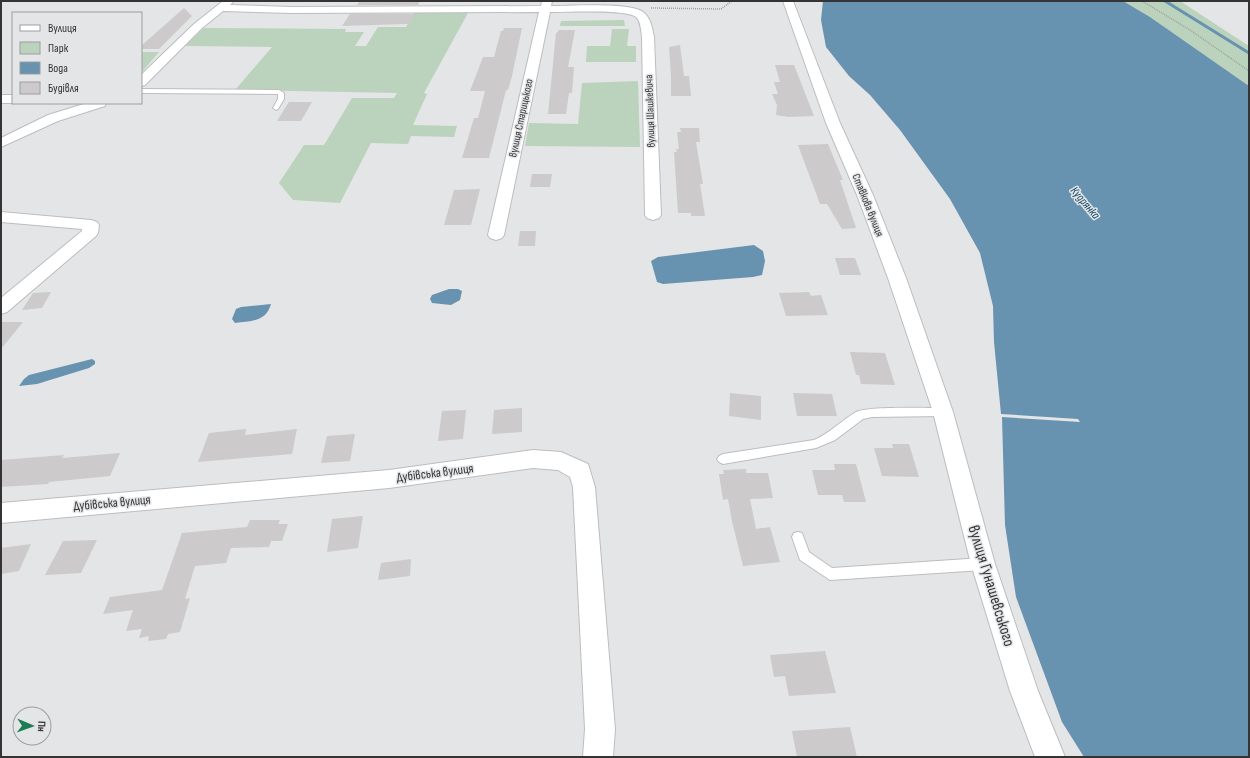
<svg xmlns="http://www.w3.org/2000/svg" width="1250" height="758" font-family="'Sofia Sans Condensed',sans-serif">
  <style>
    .green { fill: #bbd3bc }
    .water { fill: #6792b0 }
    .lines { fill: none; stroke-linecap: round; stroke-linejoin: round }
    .stream { stroke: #6792b0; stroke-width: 3 }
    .building { fill: #cccaca }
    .lane-casing { stroke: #bcbdbf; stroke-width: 2 }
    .street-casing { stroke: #bcbdbf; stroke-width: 2 }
    .path { stroke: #a0a0a2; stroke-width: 1.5; stroke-dasharray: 1 1; stroke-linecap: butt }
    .lane { fill: #fff; fill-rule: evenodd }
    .street { fill: #fff; fill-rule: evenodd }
    .labels { text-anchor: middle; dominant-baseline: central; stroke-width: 3; stroke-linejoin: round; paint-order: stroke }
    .far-street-label { font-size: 11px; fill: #343435; stroke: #e4e5e7 }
    .far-water-label { font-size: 12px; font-style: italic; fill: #134867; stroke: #e4e5e7 }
    .street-label { font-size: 13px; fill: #343435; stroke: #e4e5e7 }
    .near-street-label { font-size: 16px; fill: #343435; stroke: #e4e5e7 }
  </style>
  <rect width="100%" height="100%" fill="#e4e5e7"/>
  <path class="green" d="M1123,1H1180L1249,46V86L1150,17Z
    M414,13H468L424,93L427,94L413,125L457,126L454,137L411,136L408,144L371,143L340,203L293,200L279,183L304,145H324L352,98H394L397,93L235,90L272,47L185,46L204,28L346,29L345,32H364L355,46H366L378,27H406Z
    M624,20L625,26H560L561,21Z
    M612,29H629L627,46H636V62H586L587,46H610Z
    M141,52H159L141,73Z
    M638,81L640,147L525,146L529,123L578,124L582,83Z"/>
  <path class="water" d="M823,1H1123L1150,17L1249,86V757H1084L1062,722L1016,597L1005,525L1002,417L1080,422L1078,419L1001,414L994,342L993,306L980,253L950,199L900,130L870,95L849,76L826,47L821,20Z
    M754,245L763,251L765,261L762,275L753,277L663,284L657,282L651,261L658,257Z
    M449,289H458L462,291L460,300L451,305L432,303L430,299L432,295Z
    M271,304C266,322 251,321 235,323L232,319L236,309L241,307Z
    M92,359L95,361V364L89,368L37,384L19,386L24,379L29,375Z"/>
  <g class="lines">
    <path class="stream" d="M1165,1L1249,53"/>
  </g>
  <path class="building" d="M360,1H420L418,5H357Z
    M184,8L192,16L159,49H141V46Z
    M350,14H414L410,22L407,24L342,26Z
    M504,28H522L512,76L508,90H506L489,158H462L474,118H478L485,91H470L483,57H494L501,31H503Z
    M558,30H575L568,67H574L572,93H569L566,114H548L556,33L558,32Z
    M680,45L684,76H689L691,96H671V76L669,47Z
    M775,65H794L814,116L789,117L776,115L777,105L772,94H778L774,82H780Z
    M289,102H312L301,121H277Z
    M680,128H699L700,142H696L703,184H700L705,216H691V213H678L674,152H677L676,149H679L677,132H681Z
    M828,144L843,180H840L856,228L842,229L827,204H820L798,145Z
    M532,174H552L550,187H530Z
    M480,189L471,225H444L454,190Z
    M520,231H536L535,246H518Z
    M835,258H855L861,275H840Z
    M51,292L42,308L22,310L33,293Z
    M809,292L811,296L821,295L828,315L786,316L779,293Z
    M1,322H23L1,349Z
    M850,352L885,353L895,385L861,384L859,375H856Z
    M730,393L761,396V420L729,416Z
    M793,393L832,394L837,416H797Z
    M522,408V432L492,434L494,410Z
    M466,410L463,439L438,441L442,411Z
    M246,429L245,435L297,429L292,454L198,462L209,433Z
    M355,434L350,461L321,463L327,436Z
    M892,444H909L919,477L882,476L874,448H893Z
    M120,453L110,476L49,482L48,484L1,487V460L64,455L62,458Z
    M834,464H856L866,502H844L842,495H818L812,470H835Z
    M746,469V473H768L773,498L750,499L756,529L770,527L780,562L743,566L732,521L728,499L723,500L719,474H724L723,470Z
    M363,516L358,548L327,552L332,519Z
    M250,520H280L278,524H288L282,541H271L269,547L231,548L226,563L195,566L185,599L190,598L180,632L168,634L166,639L148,641L149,636L139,638L142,629L126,631L133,610L103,614L110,597L162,590L182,533L247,527Z
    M97,540L81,573L45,575L63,541Z
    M31,544L19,571L1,574V548Z
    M411,559L410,576L378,580L381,563Z
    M825,651L836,693L789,696L785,676L774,677L770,655Z
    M850,727L857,757H797L792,731Z"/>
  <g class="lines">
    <g class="lane-casing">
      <path id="lane" d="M141,89L279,90L284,93V99L278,109L276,110L273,108L278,99V94L141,93Z
        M943,408L947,409L948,412L947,415L943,416L872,417L863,419L835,440L816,448L723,464L719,462L717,459L719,456L723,454L814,440C830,433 841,421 856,412C868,406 926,408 943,408Z
        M798,532L802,533L809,552L832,568L983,558L987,560L989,564L987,568L983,570L830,580L800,560L792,537L794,533Z"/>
    </g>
    <g class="street-casing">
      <path id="street" d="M223,1H234L230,5L292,7L541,6L542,1H552L551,6C570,6 630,2 643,12C651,18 652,28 654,37L661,215L659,218L653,220L647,218L645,215L642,37C641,31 641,21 636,17C627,9 565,12 550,12L504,235L502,238L496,240L490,238L488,235L539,12L292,13L223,11L202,28L145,85L141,86V75L194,24Z
        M783,1H793L840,123L873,195L906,278L953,412L995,564L1038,691L1065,757H1035L1010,691L971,564L933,412L888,278L857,195L826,123Z
        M1,95H13V103H1Z
        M87,103H106L105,106L58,121L1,147V138L48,115Z
        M1,212L91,220L97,222L99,225L98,233L96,236L7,312L1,314V298L82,231V229L1,222Z
        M533,450L561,452L588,464L595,487L615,729L613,757H583L585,729L573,487L570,477L558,470L533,468L389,488L1,523V503L389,470Z"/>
    </g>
    <path class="path" d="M1142,1L1190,30L1249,71
      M651,8L721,9L732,1"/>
    <use href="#lane" class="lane"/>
    <use href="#street" class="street"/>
  </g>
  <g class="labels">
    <g class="far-street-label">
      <text transform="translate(650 111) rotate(-92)">вулиця Шашкевича</text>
      <text transform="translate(521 118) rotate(-78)">вулиця Старицького</text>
      <text transform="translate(868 205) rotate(68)">Ставкова вулиця</text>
    </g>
    <g class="far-water-label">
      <text transform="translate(1085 203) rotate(50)">Кудрянка</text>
    </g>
    <g class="street-label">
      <text transform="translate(435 473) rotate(-7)">Дубівська вулиця</text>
      <text transform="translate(112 503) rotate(-5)">Дубівська вулиця</text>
    </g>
    <g class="near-street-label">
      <text transform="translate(991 586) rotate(73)">вулиця Гунашевського</text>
    </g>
  </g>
  <rect width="1250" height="758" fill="none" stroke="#343435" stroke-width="4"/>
  <rect x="12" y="12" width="130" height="92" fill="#e4e5e7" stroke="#9e9ea0"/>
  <rect x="20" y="25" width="20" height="6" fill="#ffffff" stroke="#9e9ea0"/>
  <text x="48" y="32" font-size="12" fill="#343435">Вулиця</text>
  <rect x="20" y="42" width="20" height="12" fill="#bbd3bc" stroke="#9e9ea0"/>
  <text x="48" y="52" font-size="12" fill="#343435">Парк</text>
  <rect x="20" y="62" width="20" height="12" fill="#6792b0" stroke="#9e9ea0"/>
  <text x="48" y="72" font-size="12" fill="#343435">Вода</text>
  <rect x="20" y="82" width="20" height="12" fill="#cccaca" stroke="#9e9ea0"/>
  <text x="48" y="92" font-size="12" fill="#343435">Будівля</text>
  <g transform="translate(32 726) rotate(92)"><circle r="19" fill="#e4e5e7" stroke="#9e9ea0"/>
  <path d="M0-3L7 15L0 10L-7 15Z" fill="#1c7d54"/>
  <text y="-6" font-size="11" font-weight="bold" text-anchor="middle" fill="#343435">Пн</text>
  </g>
</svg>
